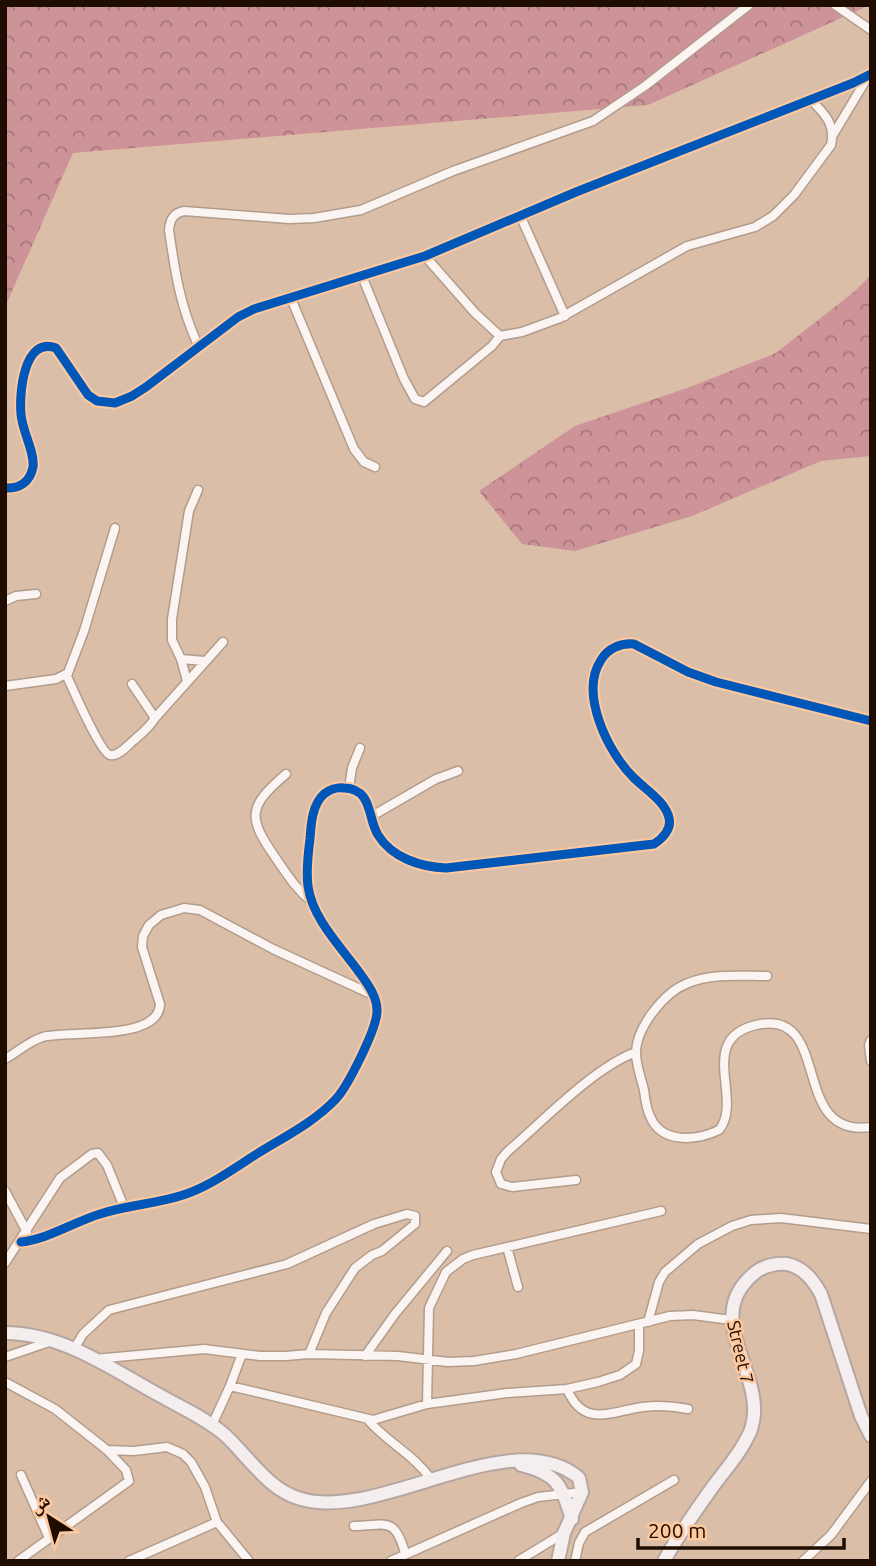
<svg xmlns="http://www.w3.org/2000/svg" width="876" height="1566" font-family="Ubuntu,'Noto Naskh Arabic',sans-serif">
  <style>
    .forest { fill: url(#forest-crowns) }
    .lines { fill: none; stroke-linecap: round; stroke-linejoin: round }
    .street-casing { stroke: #b29c8b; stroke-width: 11 }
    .primary-casing { stroke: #b6a6a1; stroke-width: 16 }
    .street { stroke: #faf5f2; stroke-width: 8 }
    .primary { stroke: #f4eeef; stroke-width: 12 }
    .cycleway-casing { stroke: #fec89f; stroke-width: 13 }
    .cycleway { stroke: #0057b8; stroke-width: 9 }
    .labels { text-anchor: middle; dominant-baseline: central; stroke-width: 5; stroke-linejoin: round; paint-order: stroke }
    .street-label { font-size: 18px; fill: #1f0d01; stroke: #fec89f }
  </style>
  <defs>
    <pattern id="forest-crowns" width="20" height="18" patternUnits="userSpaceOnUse" patternTransform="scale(1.75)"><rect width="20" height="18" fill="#cd9399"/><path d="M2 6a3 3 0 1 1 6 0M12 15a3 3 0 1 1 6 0" fill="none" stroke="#a6767a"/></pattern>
  </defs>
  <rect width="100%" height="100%" fill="#dbbea8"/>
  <path class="forest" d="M5,5H870L648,105L73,153L5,307Z
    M871,275V456L821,461L692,516L575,551L522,544L479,491L575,426L687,388L776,353L855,291Z"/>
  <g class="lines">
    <g class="street-casing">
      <path id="street" d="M835,5L871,30
        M833,135L869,75
        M520,215L565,316
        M362,276L404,379L415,399L424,402L492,346L500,336L475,313L425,256
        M290,296L354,449L364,462L375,467
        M500,336L522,332L560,318L687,246L755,227L773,216L794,195L831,145C836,124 824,113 810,99
        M198,345C180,306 175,272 169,230C170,220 173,213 184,211L289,219L314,218L361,210L453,171L593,121L645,86L749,5
        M5,488C19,489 30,482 33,467C35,452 22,431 21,414C19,393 24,336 56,348L88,395L97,401L115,403L132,396L146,387L238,317L254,309L425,256L576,192L853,83L871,74
        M5,601L16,596L36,594
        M181,659L205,661
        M66,674C72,687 100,752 110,755C118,757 127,746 133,741C141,734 150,727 155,718L132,684
        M187,681L181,659L172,640V619L189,511L198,490
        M5,686L56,679L68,673L84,631L115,528
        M155,718L223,642
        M286,774C246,808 248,818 277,860C288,876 297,890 312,902
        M349,788L352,768L360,748
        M372,816L436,779L458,771
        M767,976C741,976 712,973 688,983C664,992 636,1028 636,1053C636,1065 641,1078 644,1090C645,1098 646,1108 650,1116C661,1144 696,1141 719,1130C744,1100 696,1039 756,1025C834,1007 788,1139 871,1127
        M871,1040L869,1045L871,1061
        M5,1059C18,1052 29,1041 43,1037C67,1030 159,1042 160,1004L142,947L143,936L149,925L161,915L184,908L200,910L273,949L373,995
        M576,1180L512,1187L501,1184L496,1172L501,1159L507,1152C543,1121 593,1068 636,1052
        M5,1191L27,1232
        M21,1242C48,1239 74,1222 100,1214C127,1205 156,1204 183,1195C208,1187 230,1171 252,1157C280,1139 312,1124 335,1100C347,1088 378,1027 377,1010C377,996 367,983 359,972C341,947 312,918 308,886C306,871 308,854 310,839C311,824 312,805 324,794C329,790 337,787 344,788C373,789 367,817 378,835C392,858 421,867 446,868L654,844C662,839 672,829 669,818C666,802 645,789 634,778C608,753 579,693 601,660C608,648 621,643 634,644L688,672L716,682L871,721
        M507,1247L518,1287
        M5,1263L60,1178L92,1154L98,1153L107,1165L124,1207
        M648,1322L659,1282L665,1272L698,1244L732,1226L751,1220L781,1218L871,1229
        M74,1349L83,1334L109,1310L287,1264L374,1224L407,1214L415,1216V1224L382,1251L372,1255L355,1268L326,1313L309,1354
        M365,1356L395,1314L447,1251
        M5,1357L49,1342
        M95,1359L204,1349L260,1356H286L309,1354L398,1356L448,1362L474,1361L516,1354L670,1316L693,1315L731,1320
        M5,1382L55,1409L107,1450L134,1451L167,1447L183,1454L191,1462L205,1487L217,1522L129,1561
        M230,1386L242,1354
        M567,1389C584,1429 611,1411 643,1407C658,1405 673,1406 688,1409
        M427,1404L429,1308L446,1272L463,1259L473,1255L661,1211
        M368,1420C387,1442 414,1455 431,1479
        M212,1425L230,1386L373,1420L427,1404L507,1393L567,1389L598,1382L620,1375L636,1364L639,1351V1324
        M21,1475L49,1538
        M217,1522L249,1561
        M354,1526C387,1525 395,1517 405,1553
        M18,1561L129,1481L126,1470L107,1450
        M391,1561L521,1503L538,1497L582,1492
        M518,1561L564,1533
        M575,1561L579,1543L585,1532L674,1480
        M803,1561L831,1535L871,1481"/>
    </g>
    <g class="primary-casing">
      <path id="primary" d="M5,1333C63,1333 113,1370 161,1396C182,1408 207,1419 225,1435C249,1457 268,1490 301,1499C380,1522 511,1421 579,1478L582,1492L564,1533L558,1561
        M521,1465C558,1474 561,1485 572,1519
        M664,1561C678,1535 697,1509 714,1485C727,1468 741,1452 750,1432C772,1377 696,1319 756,1272C765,1265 780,1262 791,1265C806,1270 814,1282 821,1294L861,1416L871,1436"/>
    </g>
    <use href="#street" class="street"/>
    <use href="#primary" class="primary"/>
    <g class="cycleway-casing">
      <path id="cycleway" d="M5,488C19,489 30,482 33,467C35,452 22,431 21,414C19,393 24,336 56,348L88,395L97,401L115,403L132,396L146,387L238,317L254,309L425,256L576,192L853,83L871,74
        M21,1242C48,1239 74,1222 100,1214C127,1205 156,1204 183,1195C208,1187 230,1171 252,1157C280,1139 312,1124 335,1100C347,1088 378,1027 377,1010C377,996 367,983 359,972C341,947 312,918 308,886C306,871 308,854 310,839C311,824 312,805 324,794C329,790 337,787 344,788C373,789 367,817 378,835C392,858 421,867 446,868L654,844C662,839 672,829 669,818C666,802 645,789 634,778C608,753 579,693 601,660C608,648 621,643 634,644L688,672L716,682L871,721"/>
    </g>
    <use href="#cycleway" class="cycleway"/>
  </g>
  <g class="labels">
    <g class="street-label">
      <text transform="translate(741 1352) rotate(77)">Street 7</text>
    </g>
  </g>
  <rect width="876" height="1566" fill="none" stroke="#1f0d01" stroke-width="14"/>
  <g transform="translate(49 1517) rotate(324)" stroke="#fec89f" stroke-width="5" paint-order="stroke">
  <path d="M0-5L12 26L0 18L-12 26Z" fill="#1f0d01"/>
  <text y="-10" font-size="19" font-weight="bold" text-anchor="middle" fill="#1f0d01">ش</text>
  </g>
  <path d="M638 1538v10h206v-10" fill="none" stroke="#1f0d01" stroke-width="3.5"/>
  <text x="648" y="1538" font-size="21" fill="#1f0d01" stroke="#fec89f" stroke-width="5" paint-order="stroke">200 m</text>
</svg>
